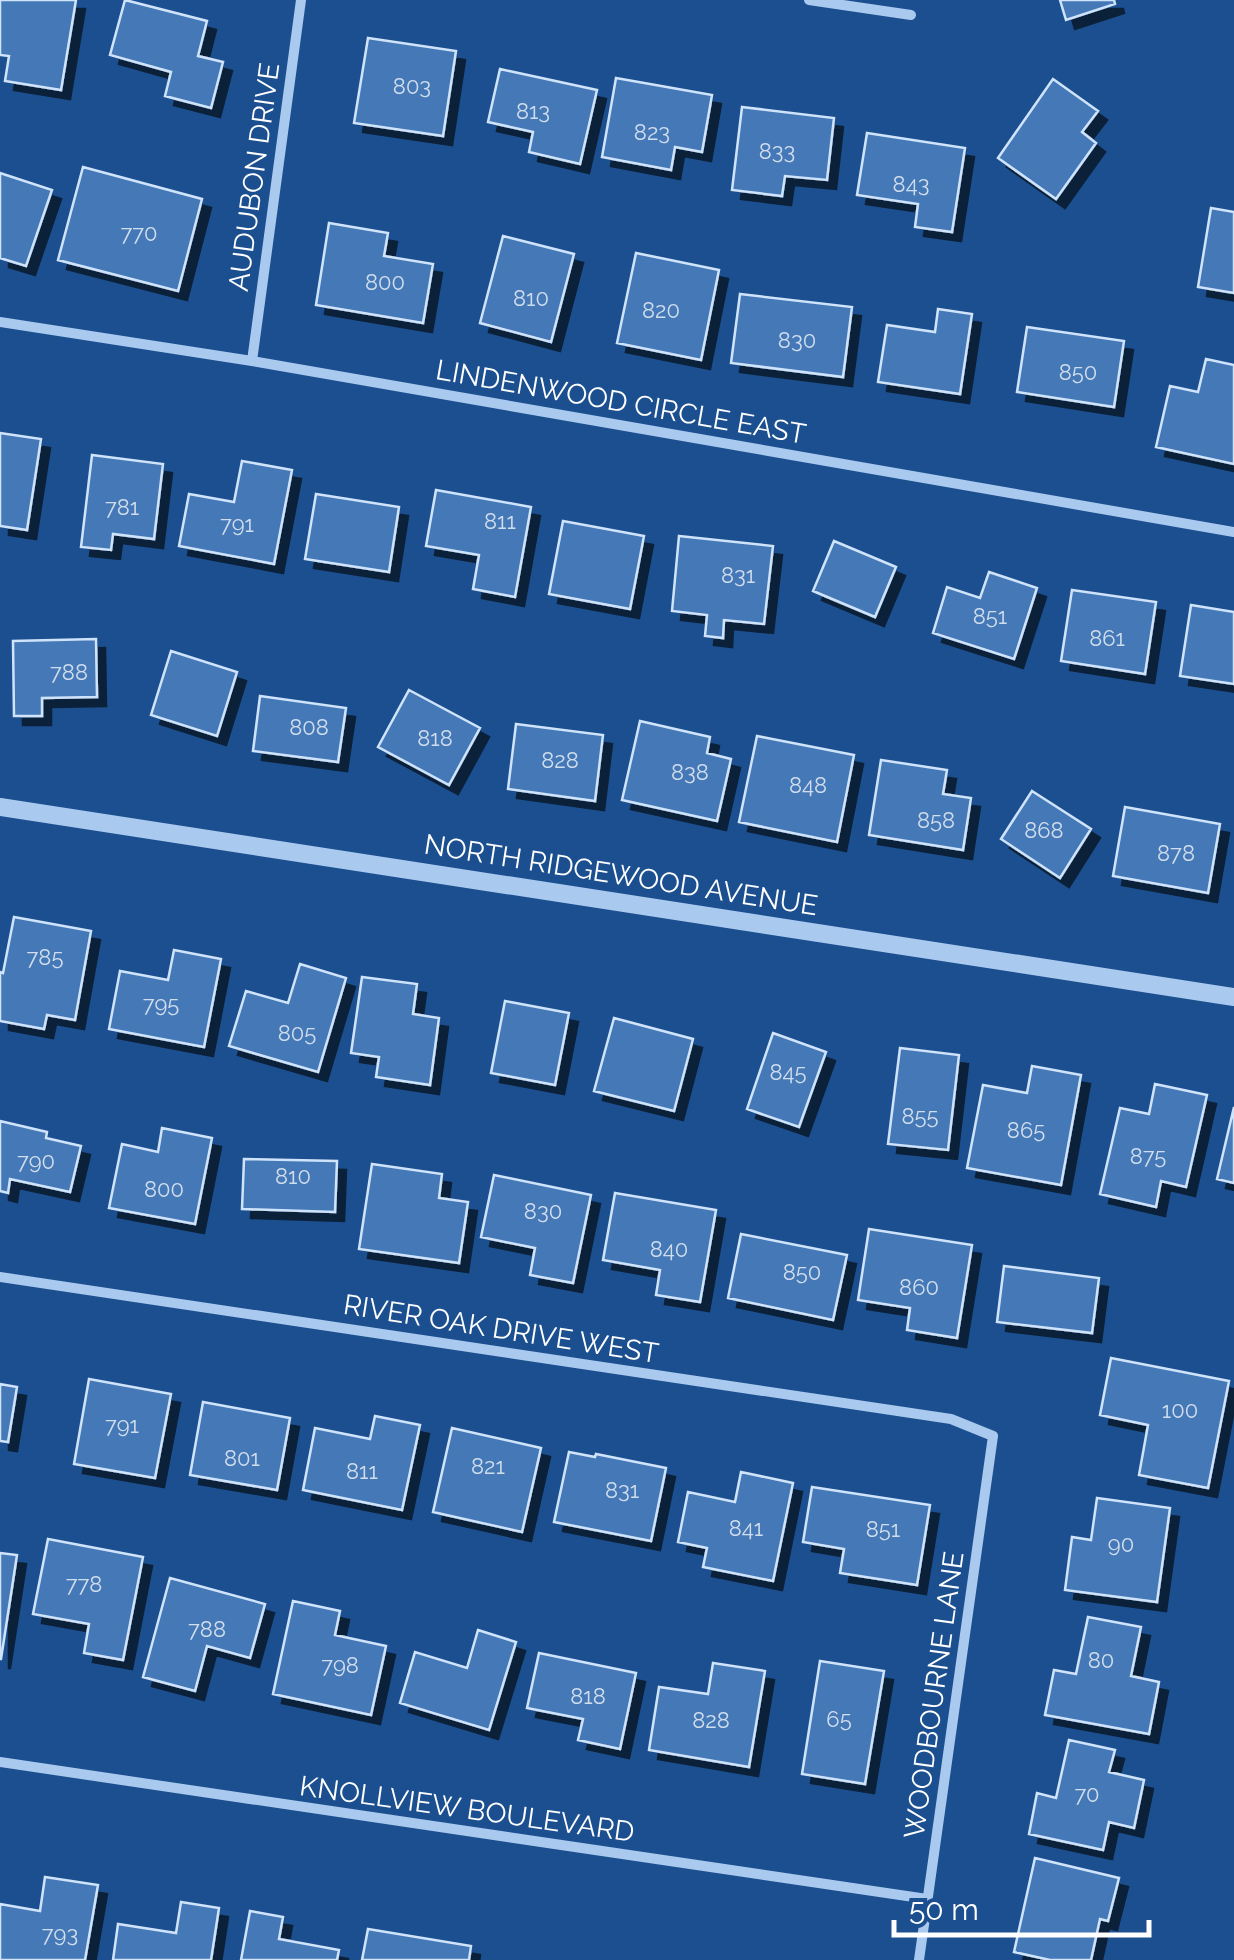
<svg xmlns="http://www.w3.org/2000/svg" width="1234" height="1960" font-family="Raleway,sans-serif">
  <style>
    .building { fill: #4478b7; stroke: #cfe3fa; stroke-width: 2.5; filter: url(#shadow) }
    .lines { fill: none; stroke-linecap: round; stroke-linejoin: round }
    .minor { stroke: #a9c9ee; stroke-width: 10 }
    .tertiary { stroke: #a9c9ee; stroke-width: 18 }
    .labels { text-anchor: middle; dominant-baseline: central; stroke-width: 8; stroke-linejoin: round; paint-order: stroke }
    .number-label { font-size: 22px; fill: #d0dded }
    .street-label { font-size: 28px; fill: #fff; stroke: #1b4f8f }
  </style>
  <defs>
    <filter id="shadow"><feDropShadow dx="9" dy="9" stdDeviation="0" flood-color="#0009"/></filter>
  </defs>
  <rect width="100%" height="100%" fill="#1b4f8f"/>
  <path class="building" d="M0,0H76L61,90L5,81L9,56L0,55Z
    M125,0L207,21L198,56L223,62L211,108L165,96L171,72L110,55Z
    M1060,0H1114L1115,4L1066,20Z
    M368,38L456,51L443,136L354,123Z
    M500,69L597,90L580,164L529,152L533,132L488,122Z
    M616,78L712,95L702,152L675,147L671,170L602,157Z
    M1053,79L1098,111L1082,132L1096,143L1056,199L998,158Z
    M742,107L834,118L827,180L785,176L782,196L732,190Z
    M867,133L965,148L952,232L915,227L918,204L857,195Z
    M83,167L202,199L178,291L58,260Z
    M0,173L52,190L26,266L0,258Z
    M1211,208L1234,212V293L1198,287Z
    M329,223L388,233L384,256L433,264L423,323L316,305Z
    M503,236L574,254L551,342L480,323Z
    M636,253L719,270L701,360L617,343Z
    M740,294L852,307L843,377L731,363Z
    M938,309L972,314L960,394L878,382L887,325L935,332Z
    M1027,327L1124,341L1114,407L1017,392Z
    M1206,359L1234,365V464L1156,447L1170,386L1198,392Z
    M0,433L41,439L27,530L0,526Z
    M92,455L163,464L154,539L113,534L111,550L81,547Z
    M242,461L292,470L274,564L179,546L189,494L234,502Z
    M436,490L531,507L515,597L473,589L479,555L426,546Z
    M316,494L399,507L389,572L305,559Z
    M563,521L644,536L630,609L549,594Z
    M679,536L773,546L764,624L724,620L723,638L705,636L707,615L672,611Z
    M834,541L896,567L875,617L813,591Z
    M989,572L1037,588L1014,659L933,633L947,587L980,598Z
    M1072,590L1156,602L1145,674L1061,661Z
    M1191,605L1234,612V684L1180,676Z
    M96,639L97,697L42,698V716H14L13,641Z
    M171,651L237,672L217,736L151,715Z
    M409,690L480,728L449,785L378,747Z
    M260,696L346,708L338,762L253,751Z
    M640,721L710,737L707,753L731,759L717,821L622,800Z
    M516,724L603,735L595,801L508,789Z
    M757,736L854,755L837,842L739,822Z
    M881,760L947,770L943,794L971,798L963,850L869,835Z
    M1032,791L1091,829L1060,878L1001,839Z
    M1125,807L1220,824L1208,893L1113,876Z
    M14,917L91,931L75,1020L47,1015L44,1029L0,1021V972L3,973Z
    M174,950L221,959L204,1047L109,1029L120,971L168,980Z
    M300,964L346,978L318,1072L229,1046L246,991L288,1003Z
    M362,977L417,984L413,1014L439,1018L430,1085L376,1077L379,1057L351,1053Z
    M505,1001L569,1013L555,1085L491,1073Z
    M614,1018L693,1039L674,1111L594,1091Z
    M773,1033L826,1052L799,1127L747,1109Z
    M900,1048L959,1055L948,1150L888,1144Z
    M1032,1066L1081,1075L1061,1185L967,1168L983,1085L1027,1093Z
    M1155,1084L1207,1095L1186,1187L1161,1181L1156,1207L1100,1194L1120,1108L1149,1114Z
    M1234,1107V1183L1217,1179Z
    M0,1121L47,1132L46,1138L81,1146L70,1192L10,1179L8,1193L0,1191Z
    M162,1128L212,1138L195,1224L109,1208L122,1144L158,1152Z
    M244,1159L337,1161L335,1212L242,1209Z
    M372,1164L442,1174L439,1198L468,1202L459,1263L359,1249Z
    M494,1175L591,1195L573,1283L530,1275L535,1248L481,1237Z
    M615,1193L716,1210L700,1302L656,1295L660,1270L603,1260Z
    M869,1229L972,1245L957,1338L907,1330L910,1308L858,1300Z
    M741,1234L847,1255L833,1320L728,1298Z
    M1004,1266L1099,1278L1092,1333L997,1322Z
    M1111,1358L1229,1381L1208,1488L1139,1475L1148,1425L1100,1415Z
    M89,1379L171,1394L155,1478L74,1464Z
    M0,1384L17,1387L8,1442L0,1441Z
    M203,1402L290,1418L277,1490L190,1475Z
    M375,1416L420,1425L402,1510L303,1490L315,1428L370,1439Z
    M452,1428L541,1448L522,1532L433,1512Z
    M569,1452L595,1457L596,1454L666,1468L651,1541L554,1522Z
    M741,1472L793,1483L773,1581L703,1567L707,1548L678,1542L688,1492L735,1502Z
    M812,1487L930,1505L917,1585L840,1573L844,1549L803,1542Z
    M1097,1498L1170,1508L1157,1602L1065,1590L1072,1537L1091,1540Z
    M48,1539L143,1557L123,1660L84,1653L89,1624L33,1614Z
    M0,1553L17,1555L1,1659H0Z
    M170,1578L265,1604L250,1658L207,1646L195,1691L143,1677Z
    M293,1601L340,1611L335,1635L386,1646L371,1715L273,1694Z
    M1088,1617L1141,1627L1131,1676L1159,1682L1149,1734L1045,1715L1054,1670L1076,1674Z
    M478,1630L516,1642L489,1730L400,1703L415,1652L467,1668Z
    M539,1653L636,1673L620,1749L578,1740L583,1719L527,1708Z
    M820,1661L884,1671L865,1784L802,1774Z
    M713,1663L765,1671L749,1767L649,1750L659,1687L708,1694Z
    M1069,1740L1115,1750L1109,1772L1144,1780L1134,1828L1109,1822L1103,1850L1029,1834L1037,1793L1056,1798Z
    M1035,1858L1119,1878L1108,1921L1100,1919L1091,1960H1050L1014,1952Z
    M45,1877L98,1885L85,1960H0V1904L40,1911Z
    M181,1902L219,1908L211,1960H113L118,1924L176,1933Z
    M250,1911L283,1917L279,1939L339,1950L337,1960H241Z
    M368,1929L471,1946L469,1960H362Z"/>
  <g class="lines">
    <path class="minor" d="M809,0L911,15
      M0,322L252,361L1234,532
      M252,361L301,0
      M0,1277L951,1419L993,1436L919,1960
      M0,1762L927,1899"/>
    <path class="tertiary" d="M0,807L1234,997"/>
  </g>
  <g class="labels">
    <g class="number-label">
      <text x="412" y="86">803</text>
      <text x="533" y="111">813</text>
      <text x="652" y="132">823</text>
      <text x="777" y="151">833</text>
      <text x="911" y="184">843</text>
      <text x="139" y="233">770</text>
      <text x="385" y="282">800</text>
      <text x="531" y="298">810</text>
      <text x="661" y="310">820</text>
      <text x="797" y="340">830</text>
      <text x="1078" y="372">850</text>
      <text x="122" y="507">781</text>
      <text x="500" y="521">811</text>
      <text x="237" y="524">791</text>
      <text x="738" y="575">831</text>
      <text x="990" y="616">851</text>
      <text x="1107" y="638">861</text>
      <text x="69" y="672">788</text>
      <text x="309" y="727">808</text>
      <text x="435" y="738">818</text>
      <text x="560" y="760">828</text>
      <text x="690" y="772">838</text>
      <text x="808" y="785">848</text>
      <text x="936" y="820">858</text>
      <text x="1044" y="830">868</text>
      <text x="1176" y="853">878</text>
      <text x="45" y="957">785</text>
      <text x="161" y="1004">795</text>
      <text x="297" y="1033">805</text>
      <text x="788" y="1072">845</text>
      <text x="920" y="1116">855</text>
      <text x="1026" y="1130">865</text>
      <text x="1148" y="1156">875</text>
      <text x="36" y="1161">790</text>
      <text x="293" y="1176">810</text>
      <text x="164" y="1189">800</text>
      <text x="543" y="1211">830</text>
      <text x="669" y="1249">840</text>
      <text x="802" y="1272">850</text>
      <text x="919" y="1287">860</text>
      <text x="1180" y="1410">100</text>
      <text x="122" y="1425">791</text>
      <text x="242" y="1458">801</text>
      <text x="488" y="1466">821</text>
      <text x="362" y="1471">811</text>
      <text x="622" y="1490">831</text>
      <text x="746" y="1528">841</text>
      <text x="883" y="1529">851</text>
      <text x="1121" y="1544">90</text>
      <text x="84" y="1584">778</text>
      <text x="207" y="1629">788</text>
      <text x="1101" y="1660">80</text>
      <text x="340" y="1665">798</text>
      <text x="588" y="1696">818</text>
      <text x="839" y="1719">65</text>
      <text x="711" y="1720">828</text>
      <text x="1087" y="1794">70</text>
      <text x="60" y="1934">793</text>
    </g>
    <g class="street-label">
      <text transform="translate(254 177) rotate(-82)">AUDUBON DRIVE</text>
      <text transform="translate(621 402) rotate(10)">LINDENWOOD CIRCLE EAST</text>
      <text transform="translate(621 875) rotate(9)">NORTH RIDGEWOOD AVENUE</text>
      <text transform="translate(501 1329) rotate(9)">RIVER OAK DRIVE WEST</text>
      <text transform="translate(934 1695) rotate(-82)">WOODBOURNE LANE</text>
      <text transform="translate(467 1809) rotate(8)">KNOLLVIEW BOULEVARD</text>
    </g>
  </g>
  <path d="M894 1920v15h255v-15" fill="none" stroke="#ffffff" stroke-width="5"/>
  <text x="909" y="1920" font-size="30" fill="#ffffff" stroke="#1b4f8f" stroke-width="8" paint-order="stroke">50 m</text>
</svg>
